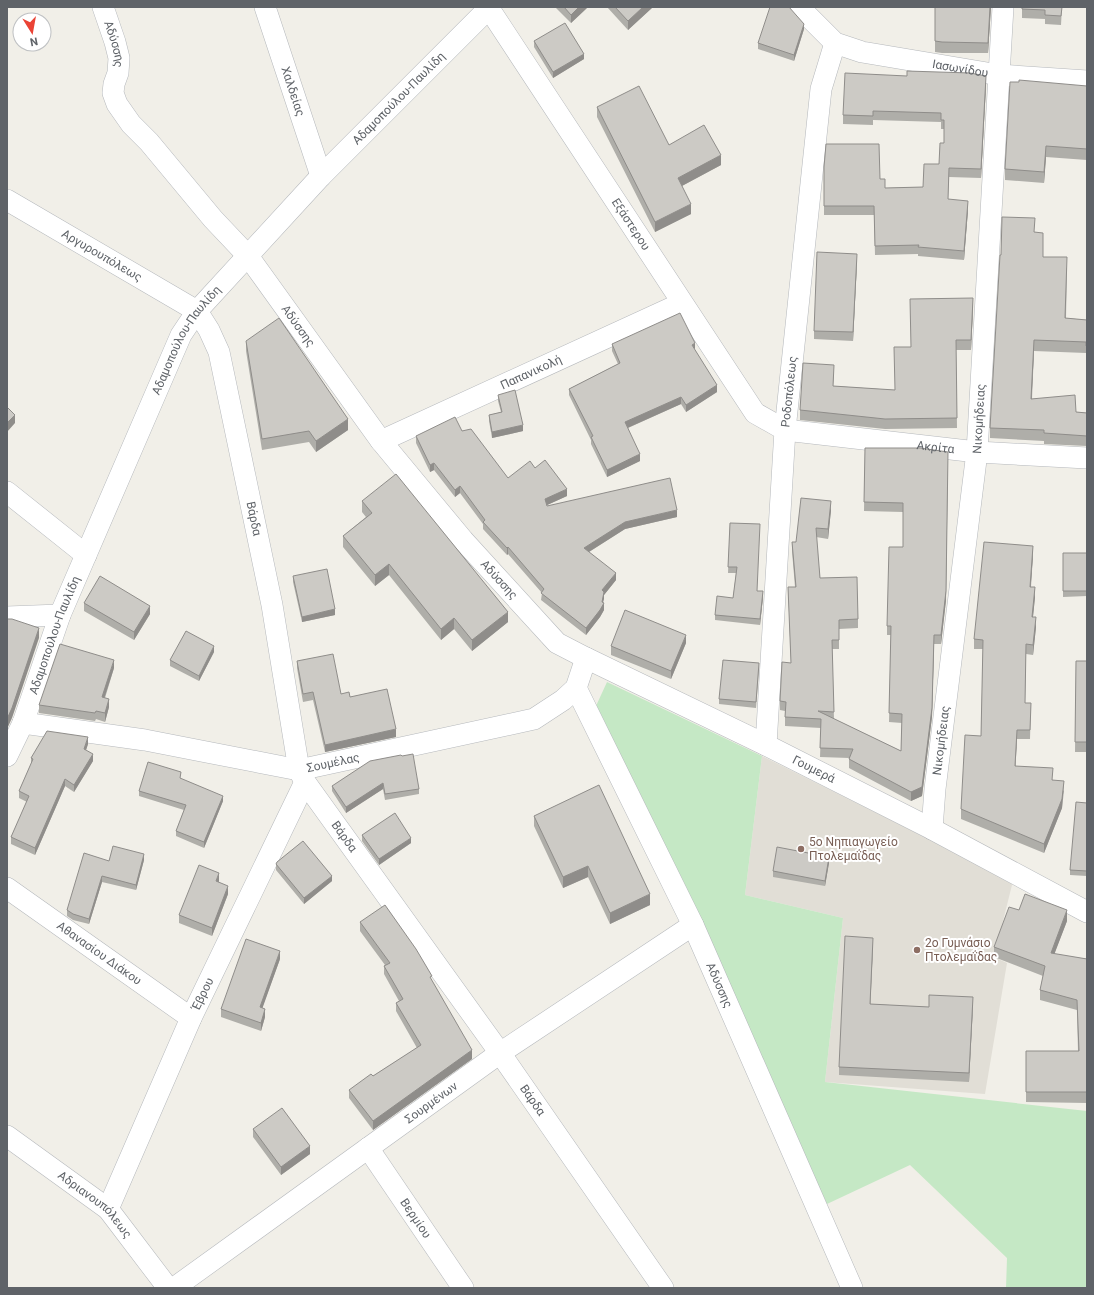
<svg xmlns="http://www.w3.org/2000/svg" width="1094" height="1295" font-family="Roboto,sans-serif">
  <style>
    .education { fill: #e1ded6 }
    .green { fill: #c5e8c5 }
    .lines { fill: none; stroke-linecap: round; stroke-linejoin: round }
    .minor-casing { stroke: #b5b8bc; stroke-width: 22 }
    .minor { stroke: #fff; stroke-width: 21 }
    .wall { fill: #afaea9 }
    .shaded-wall { fill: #8f8d8a }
    .building { fill: #cccac5; stroke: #8f8d8a }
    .education-dot { fill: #8d6e63; stroke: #fff; stroke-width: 1.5 }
    .labels { text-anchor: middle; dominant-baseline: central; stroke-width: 4; stroke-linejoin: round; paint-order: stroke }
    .street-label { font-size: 12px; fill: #5f6368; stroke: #fff }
    .education-label { font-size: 12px; fill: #785e54; stroke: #fff; text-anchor: start }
  </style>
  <rect width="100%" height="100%" fill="#f1efe8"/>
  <path class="education" d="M762,756L1013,881L994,957L1007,963L985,1094L825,1082L843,918L745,895Z"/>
  <path class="green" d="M607,682L762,756L745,895L843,918L825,1082L1087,1111V1288H1006L1007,1258L910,1165L827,1204L596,706Z"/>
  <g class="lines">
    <g class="minor-casing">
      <g id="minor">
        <path id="s1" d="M103,7L115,42L119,58L118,73L114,84L113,93L117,104L131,124L149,142L213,219L248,256L381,441L463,540L557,643L586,658L766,745L932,829L1087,912"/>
        <path id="s2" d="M265,7L321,176"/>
        <path id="s3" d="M488,7L755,413L785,430L977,452L1087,458"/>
        <path id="s4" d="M799,7L835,43L862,52L999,75L1087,81"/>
        <path id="s5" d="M7,200L197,311L209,330L219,352L272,605L299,770L305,782L500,1053L663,1288"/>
        <path id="s6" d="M381,441L682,303"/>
        <path d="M7,492L86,555"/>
        <path d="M7,617L60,615"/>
        <path id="s7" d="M576,688L693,925L852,1288"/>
        <path id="s8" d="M23,723L145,740L299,770L534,719L563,700L576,688L586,658"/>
        <path id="s9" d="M766,745L785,430L821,89L835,43"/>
        <path id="s10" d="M7,756L23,723L60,615L181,335L197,311L321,176L490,7"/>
        <path id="s11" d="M932,829L935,789L977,452L1003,7"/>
        <path id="s12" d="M7,888L191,1018"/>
        <path id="s13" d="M7,1136L108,1209L168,1288"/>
        <path id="s14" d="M368,1148L463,1288"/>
        <path id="s15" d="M108,1209L191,1018L305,782"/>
        <path id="s16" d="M174,1288L500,1053L693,925"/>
      </g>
    </g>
    <use href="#minor" class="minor"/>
  </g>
  <path class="wall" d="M555,7H588L571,23Z
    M607,7H653L628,30Z
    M935,7H991L988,53H942L935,52Z
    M1022,7H1062L1061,25L1045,24V19L1022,18Z
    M804,29L794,61L758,49V43Z
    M534,41L584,59L553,78L534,47Z
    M986,85L981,178L949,177L948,199L968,210L964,260L918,256V254L875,255L874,215H824V167L880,179L885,188L923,187L939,164L944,143V129H941V122L873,120V125L843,124V115Z
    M1087,86V160L1046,157L1044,183L1005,180V169Z
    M597,107L669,145L721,165L682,186L691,214L655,232L597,117Z
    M1035,232L1043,257L1067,268L1066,318L1087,320V357L1086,356V353L1034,351L1032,399L1076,412L1087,413V446L1044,444V441L990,438V428L1001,255Z
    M857,262L853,341L814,339V331Z
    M973,308L971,350H956L957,428L885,429L800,420V410L834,375L833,386L895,390Z
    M246,341L348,430L316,452L309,442L262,450L246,351Z
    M612,344L695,350L717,392L686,412L681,404L628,428L640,461L607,477L591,444V440L569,395V389L618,364L612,351Z
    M498,395L523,431L492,438L489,421V415L501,412L498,401Z
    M462,431L508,478L535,468L567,496L547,505V506L677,517L625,529L589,552L616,580L604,595L603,602L604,610L600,617L586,635L541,600L542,593L508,554L507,555L483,529V524L460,493L455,497L434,470L430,472L416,443V436Z
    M865,448H920L946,600L941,644H934L932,717L922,796L911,801L849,768V758L820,757L821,728L785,726V711L780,710V701L791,663L788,587H795L792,551V542H796L831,510L828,539L816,537L820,578L858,619V628L839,629V649H832L834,719L901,751L902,723L889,722L891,635H887V626L903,547V512L864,511Z
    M362,501L508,622L472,651L454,629L441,640L389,575L375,586L343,547V536L366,517L362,512Z
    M730,523L757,591L763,597L760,625L715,620V615L733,598L736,573H728Z
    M1063,553H1087V596L1063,597Z
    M1033,555L1031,587L1035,597L1033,617L1036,627L1033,655L1026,654L1025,703H1031L1030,739H1017L1015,766L1053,780L1064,791L1062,808L1044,853L961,819V809L981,736L983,649H974V639Z
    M293,576L335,615L302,622L293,582Z
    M84,603L150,614L134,640L84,611Z
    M686,643L671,679L611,655V646Z
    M214,652L199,681L170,666V660Z
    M297,661L341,694L350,697L396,737L325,752L313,700L303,702L297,668Z
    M1076,661H1087V752H1075Z
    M114,668L105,698L109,707L105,722L96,719L95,721L39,713V705Z
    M759,669L756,708L719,704V699Z
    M88,744L86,750L93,761L74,792L65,786L35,855L11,844V837L27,802L19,798V791L31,764V758Z
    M402,756L419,789V794L385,800L383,789L346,813L332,791V786Z
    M181,778V779L223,801L204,848L176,836V831L184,810L139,796V791Z
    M1087,803V876L1070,875V870Z
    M534,816L650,905L610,924L588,877L563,888L534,826Z
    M362,835L411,843L379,865L362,841Z
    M144,860L136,890L102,882L89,924L73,920L67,916V910L109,861Z
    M829,863L825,886L773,877V871Z
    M276,864L332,881L304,904L276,870Z
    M219,881V882L228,894L212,936L179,923V915Z
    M1019,910L1067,921L1054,954L1087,959V1103L1026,1102V1051H1078L1077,1010L1040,1000V990L1043,976L994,957V947Z
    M360,922L432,981L472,1059L373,1130L349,1098V1090L373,1076L417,1048L396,1011V1003L399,1001L384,974V966L385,965L360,931Z
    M873,946L870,1004L929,1007L973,1005L969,1082L839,1075V1067Z
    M280,959L262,1008L265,1017L261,1031L221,1017V1009Z
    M253,1129L310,1154L281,1175L253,1137Z"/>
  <path class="shaded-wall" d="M579,7H588L571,23V15Z
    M643,7H653L628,30V21Z
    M990,7H991L988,53V43Z
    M804,24V29L794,61V55Z
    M584,54V59L553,78V72Z
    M986,76V85L981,178V169Z
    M1046,146V157L1044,183V172Z
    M721,155V165L678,188V178Z
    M968,201V210L964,260V251Z
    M691,204V214L655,232V222Z
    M857,254V262L853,341V332Z
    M973,298V308L971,350V340Z
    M1034,340V351L1031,409V399Z
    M695,343V350L692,345Z
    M717,385V392L686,412V405Z
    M681,397V404L625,429V422Z
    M15,415V423L7,432V423Z
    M348,419V430L316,452V441Z
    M523,425V431L492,438V432Z
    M640,454V461L607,477V470Z
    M948,461L946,600L941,644V635Z
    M434,463V470L430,472V465Z
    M460,486V493L455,497V490Z
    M567,489V496L545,506V499Z
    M831,501V510L828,539V529Z
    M677,510V517L625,529L584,555V548L625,522Z
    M1033,546V555L1030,596V587Z
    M508,547V554L507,555V548Z
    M389,564V575L375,586V575Z
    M616,573V580L604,595V599L602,606L604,603V610L600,617L586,635V628L602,590Z
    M1035,587V597L1032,626V617Z
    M763,591V597L760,625V619Z
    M150,606V614L134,640V632Z
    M335,609V615L302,622V617Z
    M508,612V622L472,651V640Z
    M1036,617V627L1033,655V645Z
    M454,618V629L441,640V629Z
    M39,628V638L12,718L7,729V719Z
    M686,635V643L671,679V671Z
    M934,644L932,717L922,796L911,801V792Z
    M214,646V652L199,681V676Z
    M114,660V668L102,705V697Z
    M109,699V707L105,722V713Z
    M396,729V737L325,752V745Z
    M1017,730V739L1015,776V766Z
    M88,737V744L84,756V749Z
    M93,754V761L74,792V785Z
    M65,779V786L35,855V848Z
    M1064,781L1062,808L1044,853V844Z
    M383,783V789L346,813V807Z
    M223,796V801L204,848V842Z
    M411,838V843L379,865V859Z
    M144,854V860L136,890V885Z
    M829,857V863L825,886V881Z
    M588,866V877L563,888V877Z
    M219,873V881L216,890V881Z
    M102,876V882L89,924V919Z
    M332,876V881L304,904V898Z
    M228,886V894L212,936V928Z
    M650,894V905L610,924V913Z
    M1067,910V921L1051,963V953Z
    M873,938V946L870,1013V1004Z
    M280,951V959L260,1015V1007Z
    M973,997V1005L969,1082V1073Z
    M265,1009V1017L261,1031V1023Z
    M472,1050V1059L373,1130V1121Z
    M310,1146V1154L281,1175V1167Z"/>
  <path class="building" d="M564,7H579L571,15Z
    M615,7H643L628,21Z
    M770,7H789L804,24L794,55L758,43Z
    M935,7H990L988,43L942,42L935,41Z
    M1022,7H1062L1061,16L1045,15V10L1022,9Z
    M565,23L584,54L553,72L534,41Z
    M907,71L970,73L986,76L981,169L949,168L948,199L968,201L964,251L918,247L919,245L875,246L874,206H824V167L826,144H879L880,179H885V188L923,187L924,164H939L940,143H944V120H941V113L873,111V116L843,115L845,73L907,76Z
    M1019,80L1087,86V149L1046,146L1044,172L1005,169L1010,82H1019Z
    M639,86L669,145L704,125L721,155L678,178L691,204L655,222L597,107Z
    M1002,217L1035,218L1034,232L1043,233V257H1067L1065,318L1087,320V346H1086V342L1034,340L1031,399L1075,395L1076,412L1087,413V436L1044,433V430L990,428L1000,255H1001Z
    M817,252L857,254L853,332L814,331Z
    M973,298L971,340H956L957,418L885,419L800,410L803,363L834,365L833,386L895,390L894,347H911L910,299Z
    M680,313L695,343L692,345L717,385L686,405L681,397L625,422L640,454L607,470L591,437L593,436L569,389L620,363L612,344Z
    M279,318L348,419L316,441L309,431L262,439L246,341Z
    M515,390L523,425L492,432L489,415L502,412L498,395Z
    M7,407L15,415L7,423Z
    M455,417L462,431L471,429L508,478L530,461L535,468L545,460L567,489L545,499L547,506L670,478L677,510L625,522L584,548L616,573L602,590L604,592L602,602L604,603L600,610L586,628L541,593L544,589L508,547L507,548L483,522L485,520L460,486L455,490L434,463L430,465L416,436Z
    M865,448H920L948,452L946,591L941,635H934L932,708L922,787L911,792L849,759L853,749L820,748L821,719L785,717L786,702L780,701L782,662L791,663L788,587H796L792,542H796L801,498L831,501L828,529L816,528L820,578L857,577L858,619L839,620V640H832L834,712L818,711L901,751L902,714L889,713L891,626H887L889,547H903V503L864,502Z
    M396,474L508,612L472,640L454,618L441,629L389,564L375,575L343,536L372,513L362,501Z
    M730,523L760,524L757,591H763L760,619L715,615L717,596L733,598L737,567H728Z
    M984,542L1033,546L1030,587H1035L1032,617H1036L1033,645L1026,644L1025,703H1031L1030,730H1017L1015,766L1053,768L1052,780L1064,781L1062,799L1044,844L961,809L965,735L981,736L983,640L974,639Z
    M1063,553H1087V591H1063Z
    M327,569L335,609L302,617L293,576Z
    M100,576L150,606L134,632L84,603Z
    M625,610L686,635L671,671L611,646Z
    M7,619H12L39,628L12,708L7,719Z
    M186,631L214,646L199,676L170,660Z
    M60,644L114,660L102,697L109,699L105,713L96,711L95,713L39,705Z
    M333,654L341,694L349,692L350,697L387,689L396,729L325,745L313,692L303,694L297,661Z
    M723,660L759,663L756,702L719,699Z
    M1076,661H1087V742H1075Z
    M47,731L88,737L84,749L93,754L74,785L65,779L35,848L11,837L29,796L19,791L33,759L31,758Z
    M413,754L419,789L385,794L383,783L346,807L332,786L370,761L401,755L402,756Z
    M148,762L181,772L180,778L223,796L204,842L176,831L186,805L139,791Z
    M599,785L650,894L610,913L588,866L563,877L534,816Z
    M1076,802L1087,803V871L1070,870Z
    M395,813L411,838L379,859L362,835Z
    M303,841L332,876L304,898L276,864L277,862Z
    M113,846L144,854L136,885L102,876L89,919L73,914L67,910L84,853L109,861Z
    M777,847L829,857L825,881L773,871Z
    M199,865L219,873L216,881L228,886L212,928L179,915Z
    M1025,894L1067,910L1051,953L1087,959V1092H1026V1051H1079L1077,1000L1040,990L1045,966L994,947L1009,907L1019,910Z
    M385,905L416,949L432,976L430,977L472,1050L373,1121L349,1090L371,1074L373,1076L421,1045L396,1003L403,999L384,966L390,963L360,922Z
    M845,936L873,938L870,1004L929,1007V995L973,997L969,1073L839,1067Z
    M246,939L280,951L260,1007L265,1009L261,1023L221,1009Z
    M282,1108L310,1146L281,1167L253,1129Z"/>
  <g class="education-dot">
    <circle cx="801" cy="849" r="4"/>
    <circle cx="917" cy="950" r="4"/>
  </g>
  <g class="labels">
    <g class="street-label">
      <text stroke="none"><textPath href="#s1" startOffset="39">Αδύσσης</textPath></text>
      <text stroke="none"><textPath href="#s4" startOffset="179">Ιασωνίδου</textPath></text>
      <text stroke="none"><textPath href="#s2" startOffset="89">Χαλδείας</textPath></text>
      <text stroke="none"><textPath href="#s10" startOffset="778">Αδαμοπούλου-Παυλίδη</textPath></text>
      <text stroke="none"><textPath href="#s3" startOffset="260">Εξάστερου</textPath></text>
      <text stroke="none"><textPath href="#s5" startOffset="110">Αργυρουπόλεως</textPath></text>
      <text stroke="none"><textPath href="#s1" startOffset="388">Αδύσσης</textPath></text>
      <text stroke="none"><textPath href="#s10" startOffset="454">Αδαμοπούλου-Παυλίδη</textPath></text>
      <text stroke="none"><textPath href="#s6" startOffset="165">Παπανικολή</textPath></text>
      <text stroke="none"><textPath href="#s9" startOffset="354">Ροδοπόλεως</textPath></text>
      <text stroke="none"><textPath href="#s11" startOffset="413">Νικομήδειας</textPath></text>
      <text stroke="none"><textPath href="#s3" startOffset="672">Ακρίτα</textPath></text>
      <text stroke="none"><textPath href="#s5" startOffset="437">Βάρδα</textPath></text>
      <text stroke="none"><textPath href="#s1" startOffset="712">Αδύσσης</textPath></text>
      <text stroke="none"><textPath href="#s10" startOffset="130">Αδαμοπούλου-Παυλίδη</textPath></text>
      <text stroke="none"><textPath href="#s11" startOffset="89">Νικομήδειας</textPath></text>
      <text stroke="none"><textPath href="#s8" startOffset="315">Σουμέλας</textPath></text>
      <text stroke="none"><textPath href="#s1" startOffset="1084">Γουμερά</textPath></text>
      <text stroke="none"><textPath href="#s5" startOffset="773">Βάρδα</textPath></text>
      <text stroke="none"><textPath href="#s12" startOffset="113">Αθανασίου Διάκου</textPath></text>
      <text stroke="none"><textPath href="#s7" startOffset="330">Αδύσσης</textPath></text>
      <text stroke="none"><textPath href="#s15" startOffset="235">Έβρου</textPath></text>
      <text stroke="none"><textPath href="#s5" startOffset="1097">Βάρδα</textPath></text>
      <text stroke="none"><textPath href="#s16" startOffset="317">Σουρμένων</textPath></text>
      <text stroke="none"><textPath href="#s13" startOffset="112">Αδριανουπόλεως</textPath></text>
      <text stroke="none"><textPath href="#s14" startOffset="85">Βερμίου</textPath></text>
    </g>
    <g class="education-label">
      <text x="809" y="842">5ο Νηπιαγωγείο<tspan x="809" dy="14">Πτολεμαΐδας</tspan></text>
      <text x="925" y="943">2ο Γυμνάσιο<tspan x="925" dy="14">Πτολεμαΐδας</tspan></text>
    </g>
  </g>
  <rect width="1094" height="1295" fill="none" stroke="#5f6368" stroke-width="16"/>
  <g transform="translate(32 32) rotate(169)"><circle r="19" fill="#ffffff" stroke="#bfc1c3"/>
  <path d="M0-3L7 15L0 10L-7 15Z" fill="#ea4335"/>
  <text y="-6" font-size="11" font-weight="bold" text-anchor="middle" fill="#5f6368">N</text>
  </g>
</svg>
